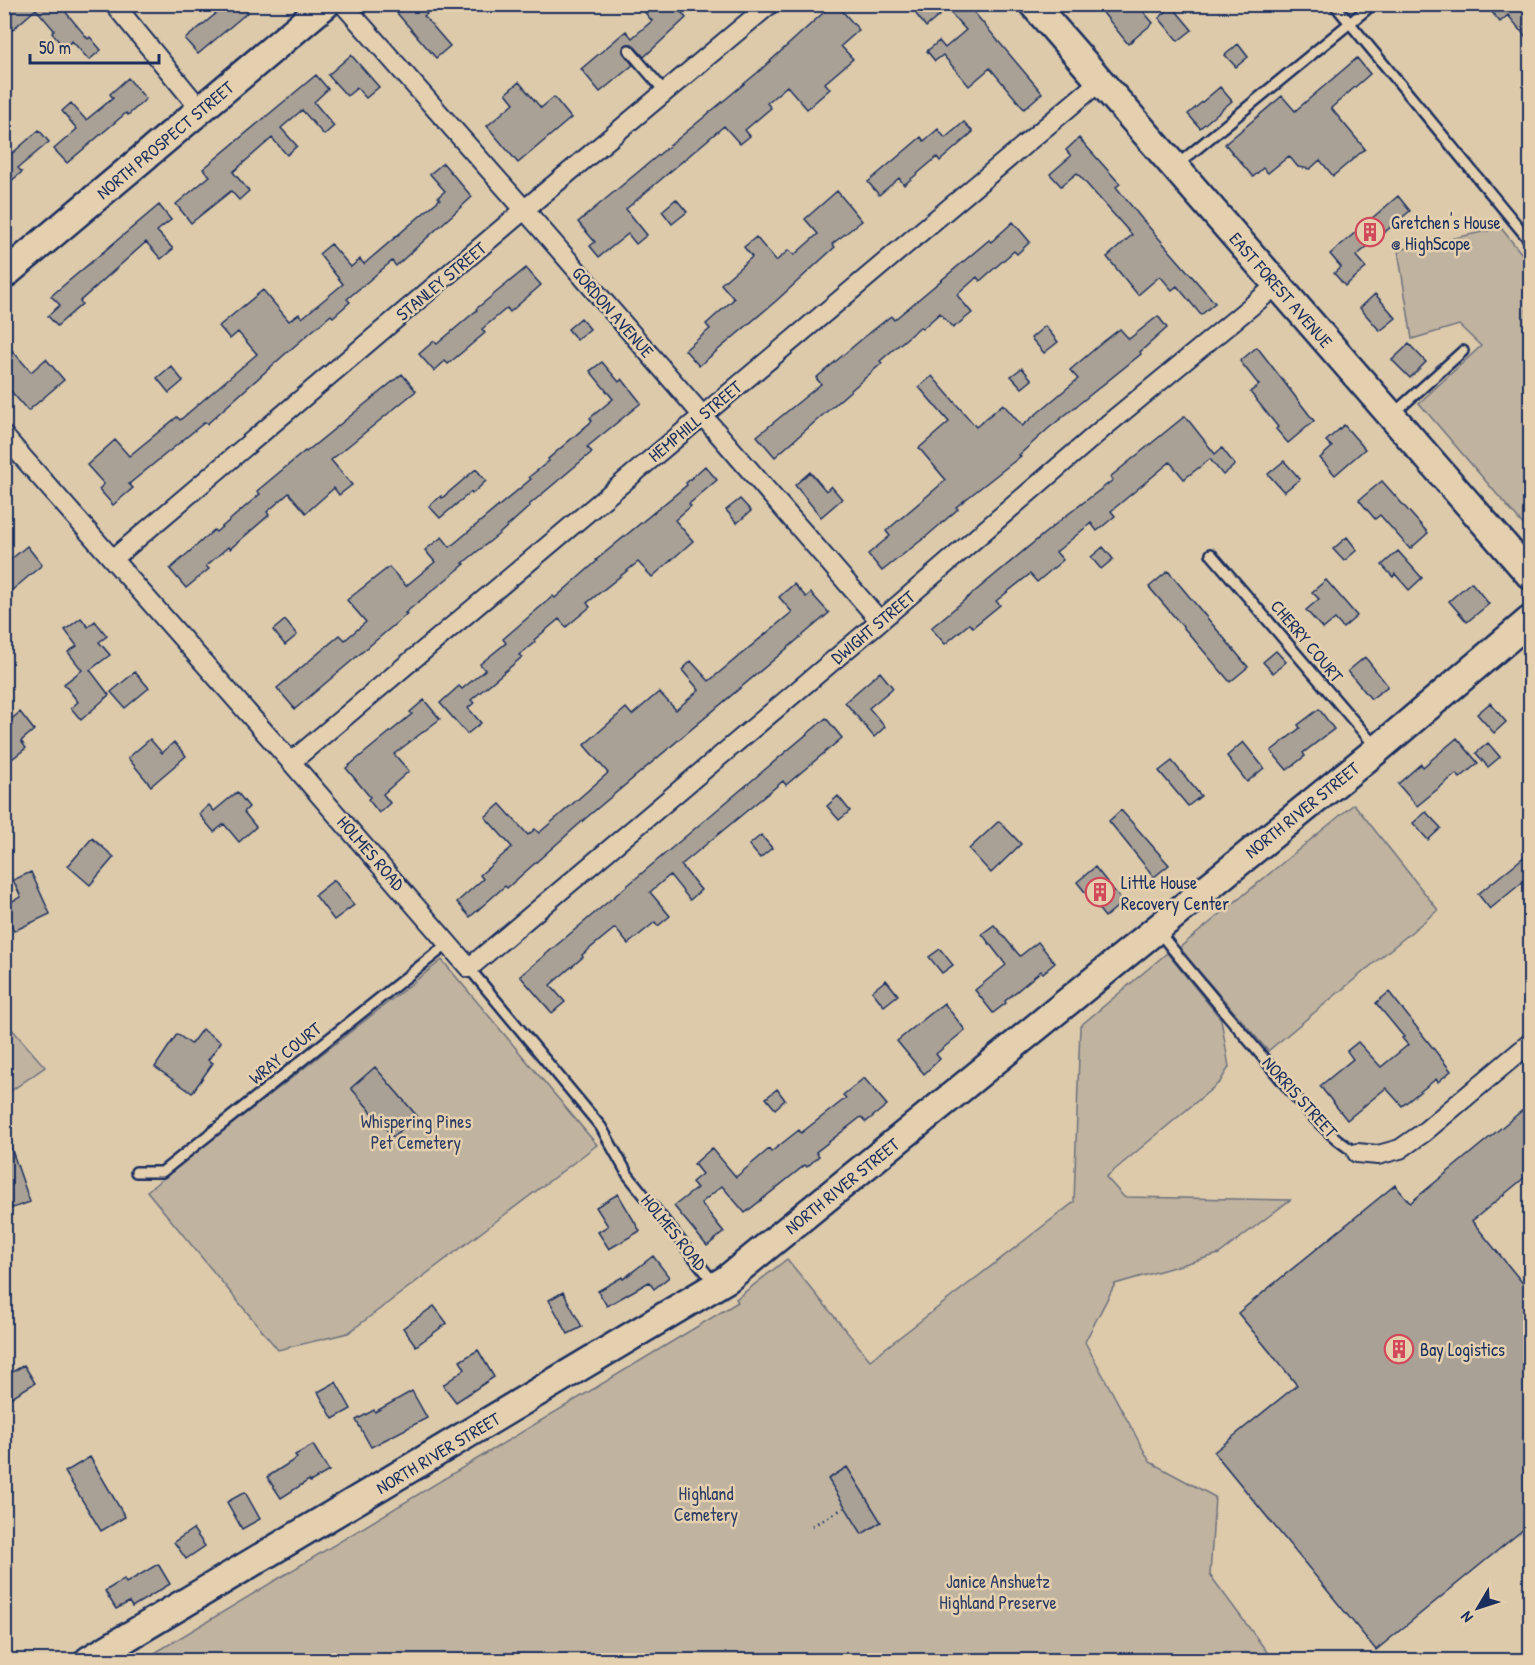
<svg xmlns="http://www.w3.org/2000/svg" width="1535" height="1665" font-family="'Patrick Hand',sans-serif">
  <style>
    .green { fill: #c0b39f; stroke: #6e717e; stroke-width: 1.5 }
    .building { fill: #aaa196; stroke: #1b2f5e; stroke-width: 1.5 }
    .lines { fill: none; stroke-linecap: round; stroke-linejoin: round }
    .lane-casing { stroke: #1b2f5e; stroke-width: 14 }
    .street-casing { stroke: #1b2f5e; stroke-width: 22 }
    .secondary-casing { stroke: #1b2f5e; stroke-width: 32 }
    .path { stroke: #1b2f5e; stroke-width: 3; stroke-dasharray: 1.5 4.5; stroke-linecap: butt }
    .lane { stroke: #e4d0ae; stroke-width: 9 }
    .street { stroke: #e4d0ae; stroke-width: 18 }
    .secondary { stroke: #e4d0ae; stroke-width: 27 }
    .labels { text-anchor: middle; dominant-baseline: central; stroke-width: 5; stroke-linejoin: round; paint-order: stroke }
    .street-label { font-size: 18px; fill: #1b2f5e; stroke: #e4d0ae }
    .poi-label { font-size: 18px; fill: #1b2f5e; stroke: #e4d0ae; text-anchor: start }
    .park-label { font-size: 18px; fill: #2c3c64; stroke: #e4d0ae }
  </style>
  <rect width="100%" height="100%" fill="#dccaab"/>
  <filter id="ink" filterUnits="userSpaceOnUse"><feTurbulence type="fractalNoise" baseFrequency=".0167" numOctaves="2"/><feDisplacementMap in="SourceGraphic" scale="12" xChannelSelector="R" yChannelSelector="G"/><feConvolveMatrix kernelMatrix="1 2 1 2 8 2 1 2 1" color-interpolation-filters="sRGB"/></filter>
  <g filter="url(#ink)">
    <path class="green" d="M1501,228L1530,264V533L1419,403L1481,346L1459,325L1412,339L1398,250Z
      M1354,804L1438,910L1268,1051L1179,948Z
      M1167,953L1221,1019L1229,1067L1220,1082L1106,1177L1124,1197L1290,1200L1219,1254L1115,1284L1085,1342L1150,1462L1215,1497L1210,1575L1273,1660H143L738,1302L736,1299L787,1259L870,1360L1074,1202L1080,1026Z
      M442,960L597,1145L348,1333L278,1350L147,1191Z
      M4,1020L45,1067L5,1095H4Z"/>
    <path class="building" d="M18,4H59L88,39L90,37L101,50L89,60L72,41L64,48L52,33L54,30L36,9L4,37V17Z
      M228,4H242L248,12L198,54L185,39Z
      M404,4H419L427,14L424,16L450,46L436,58L396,12Z
      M638,4H675L686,18L644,57L632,44L625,45L623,52L633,65L600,92L581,69L626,31L632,38L652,21Z
      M833,4H836L859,30L841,46L853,59L825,83L830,89L807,109L787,86L767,103L771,108L745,130L750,136L740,144L724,126L626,209L647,235L636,244L628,234L599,257L590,246L595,242L578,222L757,73Z
      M927,4H967L1042,93L1024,109L990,68L969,86L943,55L935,61L927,51L939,41L945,48L966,30L947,9L926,27L916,14Z
      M1096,4H1137L1153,23L1128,44Z
      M1498,4H1530V42L1508,15L1500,22L1491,11Z
      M1172,6L1192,30L1178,41L1159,18Z
      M1238,44L1248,57L1236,67L1225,55Z
      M351,55L379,87L366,98L357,88L347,96L328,75Z
      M1357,58L1370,74L1331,108L1365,149L1333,176L1320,160L1310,169L1298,167L1289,156L1268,173L1263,168L1253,177L1225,144L1282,96L1295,111Z
      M316,75L328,89L314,102L334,126L324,135L302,110L281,128L297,146L287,155L272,138L233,172L249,191L239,200L231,191L191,223L176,204L210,176L203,169Z
      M128,78L146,99L128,115L126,113L67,163L54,149L77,129L62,111L71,103L86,120L113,98L110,94Z
      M519,82L541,108L554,97L571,118L518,163L487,126L514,103L506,93Z
      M1220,87L1232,101L1200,128L1188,114Z
      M964,122L973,132L940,161L937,157L904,185L899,178L879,195L868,182L921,137L924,141L938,129L945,138Z
      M39,130L49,142L18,168L22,172L4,187V152L8,157Z
      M1079,138L1120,184L1116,187L1142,219L1215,303L1201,315L1177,286L1172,290L1160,276L1138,295L1107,257L1132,235L1077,173L1061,186L1050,174L1071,156L1066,150Z
      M443,163L472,197L396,266L392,261L347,299L350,302L333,317L331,315L284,355L207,424L205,422L129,484L133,488L113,505L99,489L104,484L87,465L115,440L129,456L177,417L180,420L257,354L238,332L230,339L219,326L263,290L289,321L299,314L302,318L343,284L319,254L331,244L351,267L360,259L364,264L440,199L438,197L445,191L430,174Z
      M837,191L862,221L832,244L835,247L776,301L699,366L685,350L710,329L706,324L734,299L721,284L752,257L744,247L756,237L776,261L789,250L794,255L818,234L805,219Z
      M1398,196L1410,211L1356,256L1366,268L1345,286L1334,273L1341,267L1330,254Z
      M676,199L687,212L672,224L662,211Z
      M159,205L171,220L157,231L173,249L161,259L146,242L80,301L82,304L57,326L48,316L60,305L51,296Z
      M1013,222L1030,242L1017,254L1014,251L980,281L977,277L957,295L972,313L953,328L940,313L922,329L920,327L880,361L882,363L775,457L757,436L821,384L816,378L862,339L891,316L894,320L989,240L991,242Z
      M526,268L541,285L510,312L507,308L482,329L485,333L448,364L445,361L434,371L419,354L434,341L437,344L477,310L476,309Z
      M1375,294L1396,318L1380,331L1360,308Z
      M1158,316L1167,328L1140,352L1141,354L1049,428L1019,455L1021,456L956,507L958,509L928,535L882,571L868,554L890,536L886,531L946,480L919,448L949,422L919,387L932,376L976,427L1003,404L1022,426L1078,379L1070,370L1103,342L1120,329L1129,339Z
      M581,318L590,329L577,340L568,329Z
      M1045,326L1058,342L1044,353L1031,338Z
      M4,341L31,372L46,359L64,380L28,411L4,383Z
      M1409,344L1426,362L1410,378L1392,360Z
      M1257,347L1314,421L1288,443L1276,429L1278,427L1250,392L1259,385L1240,361Z
      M602,362L619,382L622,379L641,403L587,447L592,452L529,505L530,506L499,534L463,563L465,564L405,613L407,614L295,709L277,688L340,635L345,640L366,622L347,600L389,567L406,586L435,562L425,550L442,537L450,547L531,479L529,477L549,461L548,459L592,421L590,418L613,399L590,371Z
      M171,366L183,381L169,393L157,378Z
      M1022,368L1032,380L1022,388L1011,376Z
      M402,374L416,391L331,460L352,485L339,495L334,488L306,513L289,493L267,512L269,515L230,549L228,547L206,566L209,569L186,588L170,569L214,530L216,532L260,494L257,491L305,451L306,452Z
      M1185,416L1215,454L1222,448L1235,465L1223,475L1210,459L1184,479L1170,462L1111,511L1115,516L1097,531L1091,523L1056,552L1063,560L1037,582L1030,574L996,601L1000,605L973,627L969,624L945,644L931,628L1063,518L1113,480L1110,477Z
      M1344,425L1365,449L1335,475L1320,458L1332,447L1326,441Z
      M1284,461L1300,479L1284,492L1268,474Z
      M705,466L717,480L689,504L691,506L675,520L693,541L652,577L638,562L587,603L590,607L566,627L559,619L534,640L535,642L519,655L522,657L471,700L474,703L468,708L481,723L467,734L440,703L459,686L462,689L485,670L480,664L506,643L503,639L553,596L555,598L597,561L596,560L687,485L686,483Z
      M476,469L486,481L472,494L471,492L440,518L429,506L441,496L442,498Z
      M810,472L826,491L831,486L842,499L821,517L795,485Z
      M1382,481L1428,533L1410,549L1380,515L1375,519L1359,500Z
      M740,499L751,511L737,523L726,510Z
      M1347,537L1357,550L1344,561L1333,549Z
      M27,546L42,565L4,597V565Z
      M1103,547L1113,559L1101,569L1091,557Z
      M1398,551L1422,578L1409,590L1395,574L1393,577L1382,565Z
      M1168,571L1248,667L1230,682L1149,587Z
      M1326,580L1357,616L1343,628L1335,619L1323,629L1306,610L1319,599L1312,592Z
      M1471,582L1489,604L1467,622L1449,601Z
      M794,584L806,597L811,593L829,613L586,818L507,888L505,886L470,917L457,902L483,879L480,875L512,847L485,817L500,804L528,835L535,829L539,833L608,773L584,745L626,708L632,715L659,692L676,710L699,690L682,670L691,661L709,681L792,612L779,597Z
      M81,618L88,627L95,621L107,636L99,642L110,655L90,670L109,695L81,720L71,708L78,702L64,684L82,670L68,652L77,646L65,630Z
      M285,620L297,635L285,645L273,630Z
      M1276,651L1286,662L1273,673L1263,662Z
      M1365,657L1388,686L1371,699L1348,671Z
      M135,672L149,688L125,708L111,692Z
      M880,672L893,688L869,708L885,727L874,737L845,702Z
      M424,700L440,719L394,754L409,771L383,794L390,803L379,813L368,799L370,797L346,768L412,714L410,712Z
      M1490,703L1506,722L1494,733L1477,714Z
      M1319,709L1334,729L1303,753L1305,756L1287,770L1271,751L1300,728L1298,725Z
      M20,712L34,730L21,741L26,748L4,765V725Z
      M826,718L842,738L786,785L783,781L681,865L701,890L690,900L670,875L650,892L670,916L658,926L655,922L628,944L615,928L582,955L583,957L550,985L565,1002L552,1013L520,976Z
      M1457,738L1478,763L1460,778L1456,774L1417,806L1398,784L1421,764L1423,767Z
      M150,739L162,753L174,742L186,756L151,786L128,758Z
      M1243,742L1264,768L1247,782L1227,756Z
      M1488,743L1500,757L1488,767L1476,753Z
      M1172,761L1201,796L1188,806L1159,771Z
      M237,792L249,807L244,812L256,827L239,842L224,824L214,832L199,814L209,805L214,811Z
      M838,796L850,811L839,820L827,806Z
      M1121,810L1169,865L1154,877L1109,821Z
      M1426,812L1441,828L1428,840L1413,823Z
      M999,821L1021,844L991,873L969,849Z
      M761,835L772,848L760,858L749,845Z
      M92,838L114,857L90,885L68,866Z
      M1530,852V876L1490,909L1478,894Z
      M1095,867L1123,902L1105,917L1077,882Z
      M31,872L50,914L14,931L4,911V905L21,897L13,880Z
      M334,880L354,905L334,920L315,895Z
      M994,925L1020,956L1038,942L1055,963L1043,973L1041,971L1005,1001L1006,1003L993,1013L975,990L1006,965L982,934Z
      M940,949L953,965L942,973L929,957Z
      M886,980L898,995L884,1006L872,991Z
      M1389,992L1451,1071L1438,1082L1436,1079L1402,1106L1386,1088L1347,1120L1320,1086L1353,1059L1347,1051L1358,1042L1381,1067L1408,1045L1402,1038L1404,1037L1376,1003Z
      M944,1003L965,1030L936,1054L940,1059L924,1074L897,1041Z
      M202,1029L221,1042L208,1060L213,1063L192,1093L155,1067L177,1034L191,1044Z
      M375,1067L417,1116L393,1137L351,1088Z
      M864,1078L887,1105L866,1122L861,1117L816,1152L819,1156L807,1167L805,1165L745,1213L722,1186L701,1203L724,1232L707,1246L674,1206L697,1188L692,1182L702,1174L694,1164L712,1148L736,1177L769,1149L771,1152L799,1130L801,1133L846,1098L843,1095Z
      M777,1089L785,1100L775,1109L766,1098Z
      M1530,1104V1173L1472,1221L1530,1292V1524L1376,1650L1214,1452L1297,1385L1238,1313L1395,1185L1410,1203Z
      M4,1136H7L30,1202L4,1211Z
      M618,1194L640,1231L609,1249L598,1232L608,1226L596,1207Z
      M653,1256L669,1277L654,1289L649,1282L607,1306L598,1291L622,1277L623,1279Z
      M563,1292L582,1327L568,1334L549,1300Z
      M434,1306L447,1323L416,1346L403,1328Z
      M478,1350L494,1377L456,1402L443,1385L465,1369L460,1361Z
      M24,1365L35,1383L10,1398L4,1388V1377Z
      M336,1382L351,1409L333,1419L318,1392Z
      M412,1391L427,1418L371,1447L356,1420L374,1410L375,1412Z
      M313,1445L329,1471L310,1482L309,1480L281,1498L267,1477L297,1458L295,1455Z
      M90,1457L125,1517L101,1531L65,1472Z
      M847,1467L881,1522L862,1534L828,1479Z
      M245,1492L260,1519L242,1529L227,1502Z
      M193,1529L205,1546L186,1559L174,1542Z
      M158,1564L170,1584L132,1607L129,1602L116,1609L105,1591L124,1579L126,1583Z"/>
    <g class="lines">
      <g class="lane-casing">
        <path id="lane" d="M1334,4L1530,241
          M629,50L665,92
          M1177,165L1373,4
          M1393,414L1463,351
          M1211,554L1376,747
          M1159,932C1192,974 1227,1014 1261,1055C1287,1086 1322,1134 1357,1153
          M469,968L601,1127L628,1175L715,1284
          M136,1172H162L449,943"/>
      </g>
      <g class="street-casing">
        <path id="street" d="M114,4L201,110
          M343,4L537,224L880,621
          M4,436L291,762L469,968L880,621L1108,424L1277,285
          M113,559L537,199L770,4
          M291,762L1099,82
          M1357,1153L1378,1155L1400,1149L1423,1133L1530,1043"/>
      </g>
      <g class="secondary-casing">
        <path id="secondary" d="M1033,4L1530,575
          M4,275L326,4
          M89,1660L727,1279L1378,749L1530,620"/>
      </g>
      <path class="path" d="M812,1526L844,1508"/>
      <use href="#lane" class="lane"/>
      <use href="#street" class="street"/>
      <use href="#secondary" class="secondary"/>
    </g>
  </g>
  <defs>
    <g id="building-ring" transform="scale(1.5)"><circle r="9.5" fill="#e4d0ae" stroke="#d1495b" stroke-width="1.5"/><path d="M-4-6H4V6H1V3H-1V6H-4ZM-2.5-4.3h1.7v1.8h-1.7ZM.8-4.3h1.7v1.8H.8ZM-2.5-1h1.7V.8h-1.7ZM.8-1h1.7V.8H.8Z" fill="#d1495b"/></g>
  </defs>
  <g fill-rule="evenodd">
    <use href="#building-ring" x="1370" y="232"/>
    <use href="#building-ring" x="1100" y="892"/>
    <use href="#building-ring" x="1399" y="1349"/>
  </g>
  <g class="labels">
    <g class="street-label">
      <text transform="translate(165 140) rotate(-40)">NORTH PROSPECT STREET</text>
      <text transform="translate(441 281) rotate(-40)">STANLEY STREET</text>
      <text transform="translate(1281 290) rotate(49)">EAST FOREST AVENUE</text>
      <text transform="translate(613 312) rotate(49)">GORDON AVENUE</text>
      <text transform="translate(695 421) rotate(-40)">HEMPHILL STREET</text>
      <text transform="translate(873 627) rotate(-40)">DWIGHT STREET</text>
      <text transform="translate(1307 641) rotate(50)">CHERRY COURT</text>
      <text transform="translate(1302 810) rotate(-39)">NORTH RIVER STREET</text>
      <text transform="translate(371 853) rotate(49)">HOLMES ROAD</text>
      <text transform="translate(285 1053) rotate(-39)">WRAY COURT</text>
      <text transform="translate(1300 1097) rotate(48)">NORRIS STREET</text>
      <text transform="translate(842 1186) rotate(-39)">NORTH RIVER STREET</text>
      <text transform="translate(674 1232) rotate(51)">HOLMES ROAD</text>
      <text transform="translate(438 1453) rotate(-31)">NORTH RIVER STREET</text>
    </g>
    <g class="poi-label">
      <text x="1391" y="222">Gretchen's House<tspan x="1391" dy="21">@ HighScope</tspan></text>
      <text x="1121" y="882">Little House<tspan x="1121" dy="21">Recovery Center</tspan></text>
      <text x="1420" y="1349">Bay Logistics</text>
    </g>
    <g class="park-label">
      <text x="416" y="1121">Whispering Pines<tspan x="416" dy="21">Pet Cemetery</tspan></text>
      <text x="706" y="1493">Highland<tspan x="706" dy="21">Cemetery</tspan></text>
      <text x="998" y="1581">Janice Anshuetz<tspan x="998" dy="21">Highland Preserve</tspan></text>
    </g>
  </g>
  <rect width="1535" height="1665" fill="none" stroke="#e4d0ae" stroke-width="24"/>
  <rect x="12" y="12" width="1511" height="1641" fill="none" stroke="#1b2f5e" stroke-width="2" filter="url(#ink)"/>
  <g transform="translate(1478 1608) rotate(231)" stroke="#e4d0ae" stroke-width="4.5" paint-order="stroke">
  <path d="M0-4.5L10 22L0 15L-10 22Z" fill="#1b2f5e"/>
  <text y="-9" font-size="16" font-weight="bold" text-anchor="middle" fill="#1b2f5e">N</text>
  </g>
  <path d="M30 54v9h129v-9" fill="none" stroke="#1b2f5e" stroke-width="3"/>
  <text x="39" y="54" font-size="18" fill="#1b2f5e" stroke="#e4d0ae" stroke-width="4.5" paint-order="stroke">50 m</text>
</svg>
